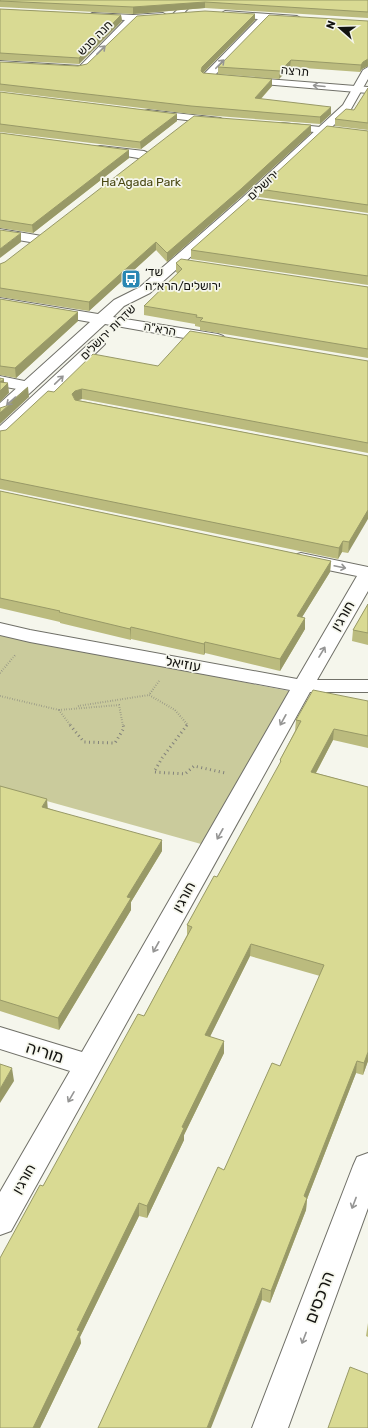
<svg xmlns="http://www.w3.org/2000/svg" width="368" height="1428" font-family="Rubik,'Noto Sans Hebrew',sans-serif">
  <style>
    .green { fill: #cacb9c }
    .lines { fill: none; stroke-linecap: round; stroke-linejoin: round }
    .minor-casing { stroke: #707068; stroke-width: 2 }
    .tertiary-casing { stroke: #707068; stroke-width: 2 }
    .path-far1 { stroke: #81817b; stroke-width: 2; stroke-dasharray: 0.5 2; stroke-linecap: butt }
    .path { stroke: #81817b; stroke-width: 3; stroke-dasharray: 1 3.5; stroke-linecap: butt }
    .minor { fill: #fff; fill-rule: evenodd }
    .tertiary { fill: #fff; fill-rule: evenodd }
    .wall { fill: #bbbb7e }
    .shaded-wall { fill: #989967 }
    .building { fill: #d9da93; stroke: #989967 }
    .oneway { stroke: #959594 }
    .labels { text-anchor: middle; dominant-baseline: central; stroke-width: 3.5; stroke-linejoin: round; paint-order: stroke }
    .far-street-label { font-size: 12px; fill: #141411; stroke: #f5f6ec }
    .far-park-label { font-size: 12px; fill: #484711; stroke: #f5f6ec }
    .far-poi-label { font-size: 12px; fill: #141411; stroke: #f5f6ec; text-anchor: start }
    .street-label { font-size: 14px; fill: #141411; stroke: #f5f6ec }
    .near-street-label { font-size: 17px; fill: #141411; stroke: #f5f6ec }
  </style>
  <rect width="100%" height="100%" fill="#f5f6ec"/>
  <path class="green" d="M0,629L176,669L289,691L201,844L0,788Z"/>
  <g class="lines">
    <g class="minor-casing">
      <path id="minor" d="M187,0H196L181,16H175L173,14Z
        M225,11L297,16L302,19L297,22L268,20L215,75L368,87V93L203,79L202,77L203,75L258,19L222,16L220,14Z
        M92,13L133,15L163,13L168,16L163,19L136,21L87,70L78,72L0,67V61L80,66L125,20L89,18L87,16Z
        M148,110L220,118L226,121L220,124L144,115L143,113L144,111Z
        M282,123L368,132V138L278,128L276,126L278,124Z
        M100,146L144,151L148,153L150,155L148,157L144,159L96,151L94,149L96,147Z
        M0,229L36,235L41,236L43,239L41,242L36,243L0,237Z
        M0,376L34,383L36,386L34,389L28,391L0,386Z
        M301,553L368,567V591L317,680H368V692H310L11,1231L0,1235V1192L70,1071L0,1049V1027L82,1052L290,690L30,642L0,635V623L30,630L297,679L357,576L294,563L291,559L294,555Z
        M368,1153V1208L288,1428H252L353,1166L357,1157Z"/>
    </g>
    <g class="tertiary-casing">
      <path id="tertiary" d="M368,67V79L351,109L250,204L150,293L124,306L113,317L218,334L223,336L226,339L223,342L218,344L105,324L6,415L0,417V403L90,322L0,306V298L98,314L114,300L140,287L242,198L343,105L363,70Z
        M97,339L102,341L105,344L102,347L6,439L0,440V426L92,341Z"/>
    </g>
    <path class="path-far1" d="M0,673L16,654
      M159,681L149,695L175,710L187,724L186,726
      M0,696L59,710
      M78,706L149,695
      M59,710L71,726
      M59,710L119,705L123,726"/>
    <path class="path" d="M70,725L84,742L115,743L124,728L123,725
      M187,725L162,758L154,772L185,774L194,766L225,773"/>
    <use href="#minor" class="minor"/>
    <use href="#tertiary" class="tertiary"/>
  </g>
  <path class="wall" d="M0,0H368V18L205,8L133,14L0,7Z
    M0,9L121,15L122,21L79,64L0,60Z
    M255,14V20L203,73L272,86L261,99L331,114L320,124L191,114L0,91V62L78,66L87,64Z
    M368,21V66L362,69L360,72L290,67L279,79L218,74V67Z
    M368,88V130L335,126V119L354,110Z
    M0,92L177,114V121L141,149L0,132Z
    M368,131V213L259,197V189Z
    M0,133L129,150V158L33,233L0,228Z
    M311,133L241,197L167,262L156,250L89,311L0,297V264L5,262Z
    M368,215V285L191,259V250Z
    M176,263L368,287V358L200,330V327L195,326V324L144,315V306L178,274L176,272Z
    M0,299L78,312V321L16,378L0,375Z
    M368,361V453L82,399L77,400L368,456L348,553L342,552L338,559L0,489V431L6,430L54,392L158,366Z
    M0,491L331,561L330,572L302,617L305,629L280,671L205,653L204,655L131,639V640L60,623V622L0,608Z
    M368,604V645L352,641L353,630Z
    M368,701V748L333,740L316,773L368,787V1061L363,1075L356,1073L307,1199L306,1210L270,1303L262,1300L224,1170L280,1066L320,976L250,956L210,1036L224,1053L184,1135V1140L147,1218L139,1216L80,1337L81,1343L40,1428H0L43,1186L144,1016L187,935V925L217,877L280,764V760L295,731L296,720Z
    M0,786L48,808L162,851L131,902V910L59,1030L0,1011Z
    M368,1323V1337L366,1336Z"/>
  <path class="shaded-wall" d="M205,2V8L133,14V7Z
    M255,14V20L202,74L201,71L202,67Z
    M121,15L122,21L79,64V58Z
    M368,59V66L362,69L360,72L361,65L363,62Z
    M291,60L290,67L279,79L280,71Z
    M272,79V86L255,105V98Z
    M331,107V114L320,124V117Z
    M177,114V121L141,149L140,142Z
    M311,125V133L241,197L167,262V253Z
    M129,150V158L33,233L32,225Z
    M21,233V242L0,258V249Z
    M156,242V250L89,311V302Z
    M78,312V321L16,378L15,368Z
    M4,379V387L8,383L9,393L0,402V382Z
    M28,387L29,397L0,424V413Z
    M82,389V399L76,401L72,394L75,391Z
    M368,506V519L348,553L349,542Z
    M343,541L342,552L338,559L339,548Z
    M331,561L330,572L296,627L297,616Z
    M305,618V629L280,671V659Z
    M131,627V640L130,629Z
    M205,642V653L204,655V644Z
    M334,729L333,740L310,784L311,772Z
    M47,799L48,811L42,807Z
    M162,840V851L131,902V910L59,1030L58,1018L127,897Z
    M251,944L250,956L205,1047V1035Z
    M224,1041V1053L184,1135V1140L147,1218V1206L182,1127Z
    M368,1052V1061L363,1075L364,1063Z
    M357,1061L356,1073L307,1199L306,1210L270,1303L271,1291L304,1196Z
    M12,1068L14,1081L0,1103V1089Z
    M139,1203V1216L80,1337L81,1343L40,1428H33L77,1330Z
    M262,1288V1300L211,1428H207Z"/>
  <path class="building" d="M0,0H368V12L205,2L133,7L0,1Z
    M0,9L121,15L79,58L0,53Z
    M205,11L255,14L202,67L201,71L203,73L272,79L255,98L331,107L320,117L191,106L0,84V62L78,66L87,64L137,16Z
    M269,15L368,21V59L363,62L361,65L291,60L280,71L218,67Z
    M368,88V123L335,119L346,109L354,110Z
    M0,92L177,114L140,142L0,124Z
    M194,116L311,125L241,189L167,253L156,242L89,302L0,288V264L5,262Z
    M327,126L368,131V205L259,189Z
    M0,133L129,150L32,225L0,220Z
    M250,198L368,215V276L191,250Z
    M0,230L21,233L0,249Z
    M181,259L368,287V349L200,321L203,318L196,317L197,315L144,306L182,269L176,263Z
    M0,299L78,312L15,368L0,366Z
    M190,331L368,361V443L82,389L75,391L72,394L75,400L368,456V510L349,542L343,541L339,548L0,479V431L6,430L48,391L54,392L93,354L158,366Z
    M0,378L4,379L0,382L8,383L0,391Z
    M28,387L0,413V408L6,406Z
    M0,491L331,561L297,616L305,618L280,659L205,642L204,644L131,627L130,629L59,612L60,611L0,598Z
    M368,604V633L353,630Z
    M313,690L368,701V736L334,729L311,772L368,787V1052L364,1063L357,1061L304,1196L307,1198L271,1291L262,1288L207,1428H98L218,1167L224,1170L272,1063L280,1066L324,965L251,944L205,1035L224,1041L182,1127L184,1128L147,1206L139,1203L77,1330L80,1331L33,1428H0V1258L40,1185L43,1186L138,1014L144,1016L192,927L187,925L214,876L217,877L281,761L280,760L301,721L296,720Z
    M0,786L47,799L42,807L162,840L127,897L131,898L58,1018L0,1000Z
    M0,1064L12,1068L0,1089Z
    M350,1367L368,1374V1428H328Z"/>
  <defs><path id="oneway-shaft" d="M-6 0H5M1.5-3L5.5 0L1.5 3" fill="none" stroke-width="1.6" stroke-linecap="round" stroke-linejoin="round"/></defs>
  <g class="oneway">
    <use href="#oneway-shaft" transform="translate(101 50) rotate(-45)"/>
    <use href="#oneway-shaft" transform="translate(220 64) rotate(-46)"/>
    <use href="#oneway-shaft" transform="translate(319 86) rotate(-175)"/>
    <use href="#oneway-shaft" transform="translate(59 380) rotate(-44)"/>
    <use href="#oneway-shaft" transform="translate(11 401) rotate(138)"/>
    <use href="#oneway-shaft" transform="translate(340 567) rotate(12)"/>
    <use href="#oneway-shaft" transform="translate(322 652) rotate(-59)"/>
    <use href="#oneway-shaft" transform="translate(283 720) rotate(119)"/>
    <use href="#oneway-shaft" transform="translate(220 834) rotate(119)"/>
    <use href="#oneway-shaft" transform="translate(156 947) rotate(119)"/>
    <use href="#oneway-shaft" transform="translate(71 1097) rotate(120)"/>
    <use href="#oneway-shaft" transform="translate(354 1203) rotate(111)"/>
    <use href="#oneway-shaft" transform="translate(304 1338) rotate(111)"/>
  </g>
  <defs>
    <g id="bus-square" transform="scale(1)"><rect x="-9" y="-9" width="18" height="18" rx="4" fill="#2987b3" stroke="#f5f6ec"/><path d="M-5-6H5V4H4V6H2V4H-2V6H-4V4H-5ZM-3.5-4V0h7V-4ZM-3.5 1.2v1.5H-2V1.2ZM2 1.2v1.5H3.5V1.2Z" fill="#fff"/></g>
  </defs>
  <g fill-rule="evenodd">
    <use href="#bus-square" x="131" y="279"/>
  </g>
  <g class="labels">
    <g class="far-street-label">
      <text transform="translate(95 38) rotate(-45)">חנה סנש</text>
      <text transform="translate(295 71) rotate(5)">תרצה</text>
      <text transform="translate(263 185) rotate(-43)">ירושלים</text>
      <text transform="translate(160 329) rotate(10)">הרא"ה</text>
      <text transform="translate(108 332) rotate(-45)">שדרות ירושלים</text>
    </g>
    <g class="far-park-label">
      <text x="141" y="182">Ha'Agada Park</text>
    </g>
    <g class="far-poi-label">
      <text x="145" y="272">שד׳<tspan x="145" dy="14">ירושלים/הרא״ה</tspan></text>
    </g>
    <g class="street-label">
      <text transform="translate(343 616) rotate(-59)">חורגין</text>
      <text transform="translate(183 664) rotate(10)">עוזיאל</text>
      <text transform="translate(184 897) rotate(-61)">חורגין</text>
      <text transform="translate(24 1179) rotate(-60)">חורגין</text>
    </g>
    <g class="near-street-label">
      <text transform="translate(45 1052) rotate(17)">מוריה</text>
      <text transform="translate(319 1297) rotate(-69)">הרכסים</text>
    </g>
  </g>
  <g transform="translate(340 28) rotate(290)" stroke="#f5f6ec" stroke-width="3" paint-order="stroke">
  <path d="M0-3L7 15L0 10L-7 15Z" fill="#141411"/>
  <text y="-6" font-size="11" font-weight="bold" text-anchor="middle" fill="#141411">N</text>
  </g>
</svg>
